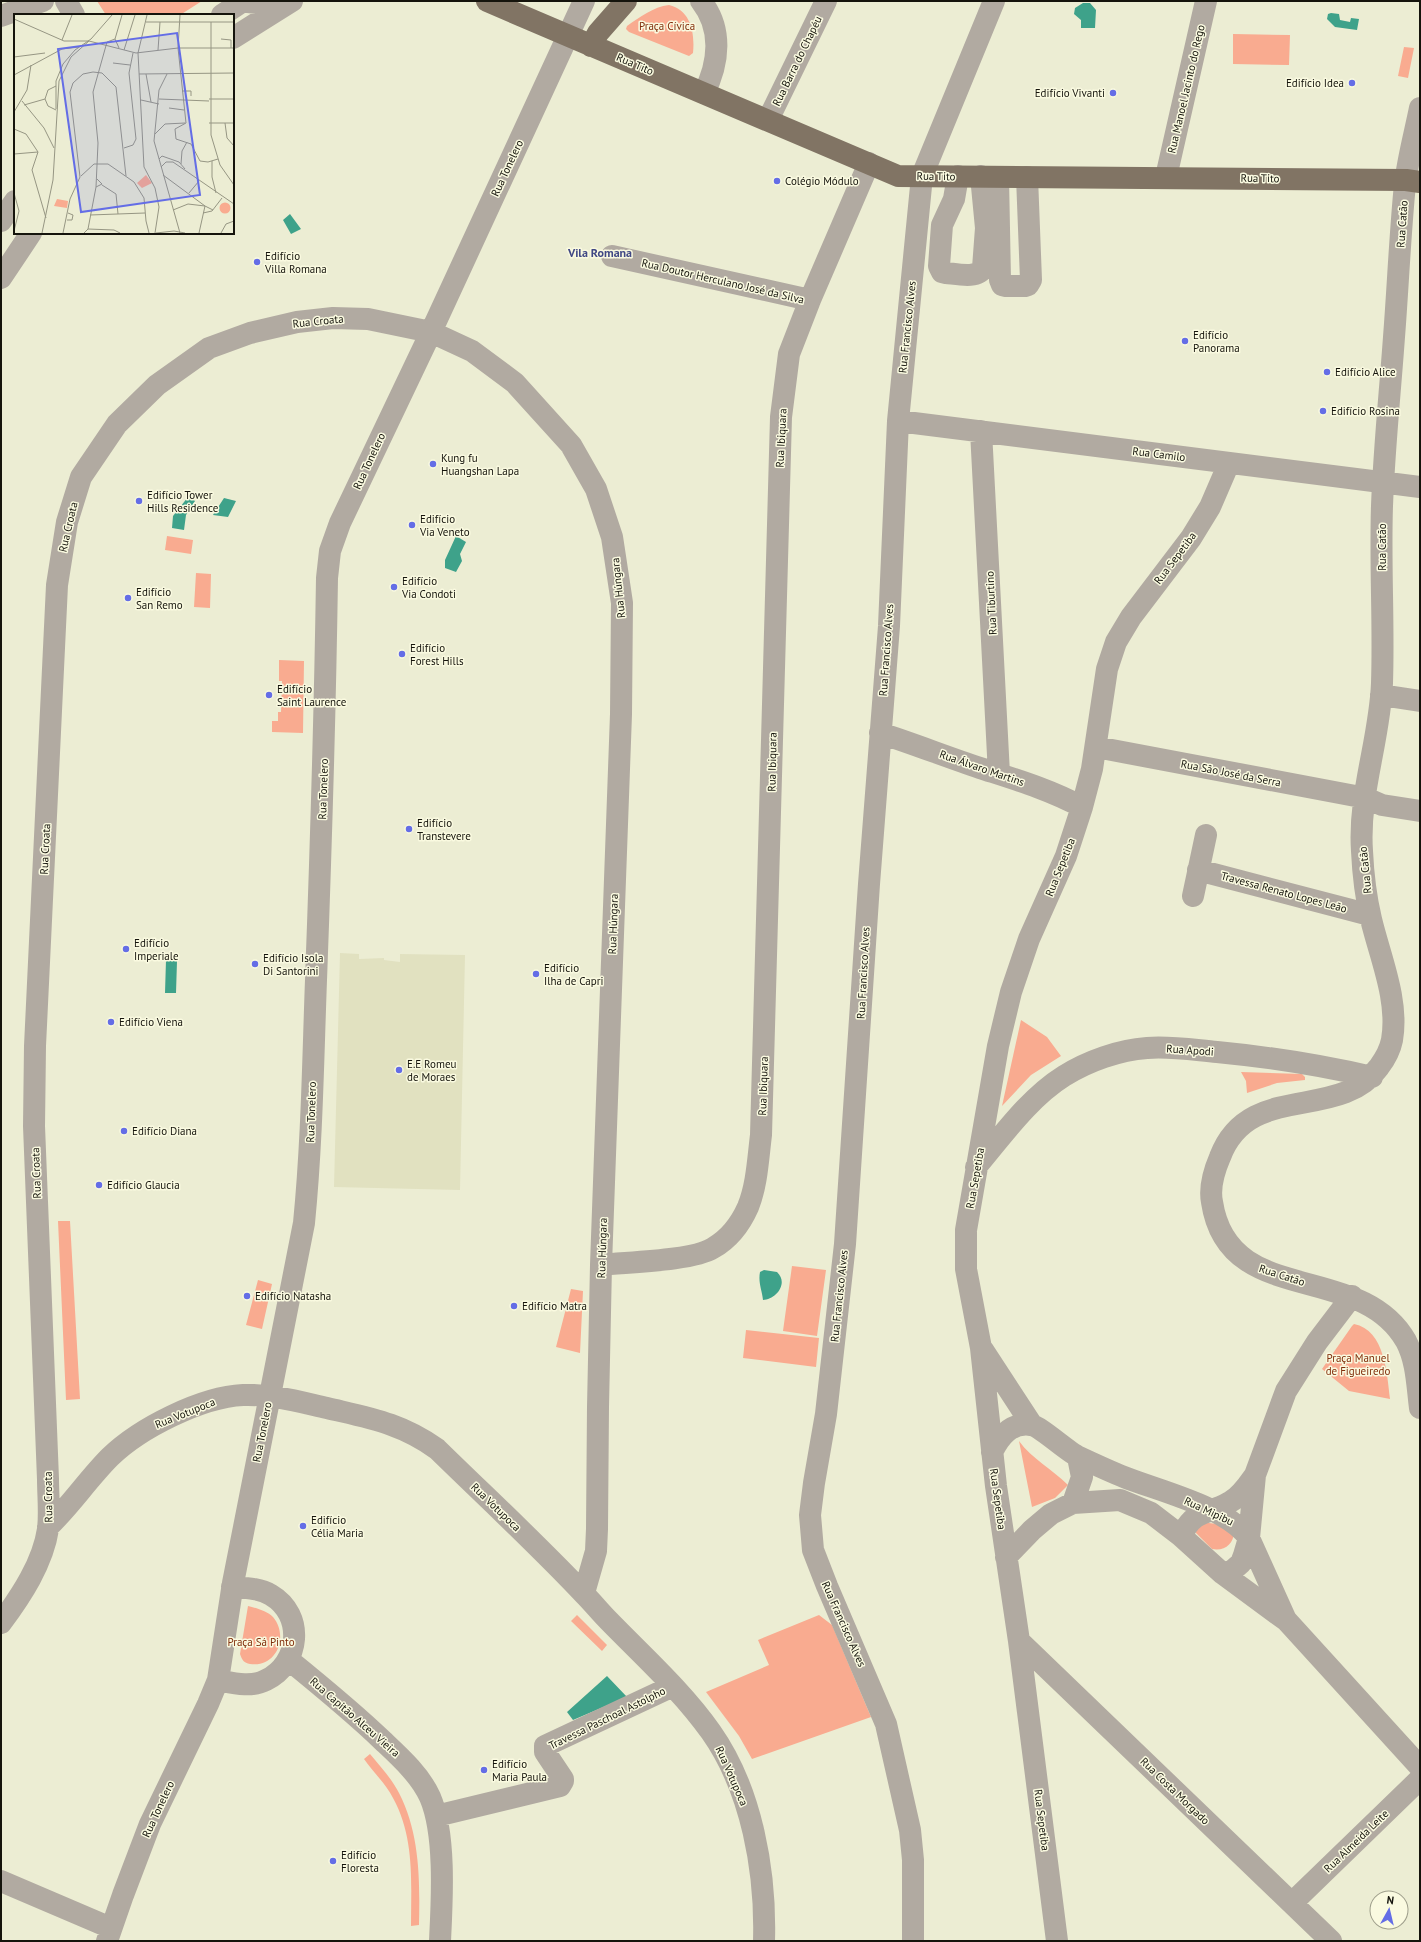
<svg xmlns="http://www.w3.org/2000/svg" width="1421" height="1942" font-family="'PT Sans',sans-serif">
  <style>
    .built { fill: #e1e1c0 }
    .green { fill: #f9ab90 }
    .water { fill: #3ea28a }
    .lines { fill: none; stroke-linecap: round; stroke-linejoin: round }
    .minor { stroke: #b1aaa1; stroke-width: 22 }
    .major { stroke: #817464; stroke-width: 22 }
    .poi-dot { fill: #646de6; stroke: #fafae0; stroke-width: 1.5 }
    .labels { text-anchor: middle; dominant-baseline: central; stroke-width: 3; stroke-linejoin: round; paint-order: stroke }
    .park-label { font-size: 11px; fill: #812e0b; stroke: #fafae0 }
    .street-label { font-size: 11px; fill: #15140c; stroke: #fafae0 }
    .poi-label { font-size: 11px; fill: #15140c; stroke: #fafae0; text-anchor: start }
    .neighbourhood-label { font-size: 12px; font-weight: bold; fill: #404884; stroke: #fafae0 }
    .inset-road { fill: none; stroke: #969683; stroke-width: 1 }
    .view { fill: #646de6; fill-opacity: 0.15; stroke: #646de6; stroke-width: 2 }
    .inset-edge { fill: none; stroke: #15140c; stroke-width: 2 }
  </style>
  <rect width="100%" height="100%" fill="#ecedd3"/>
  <path class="built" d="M340,953L359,954V959L384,958V960L400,962V954L465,955L460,1190L334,1187Z"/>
  <path class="green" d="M97,1H202L180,15H106Z
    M669,5C691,10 695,33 693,53L689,56L629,32L626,29L627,26C640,17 653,7 669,5Z
    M1233,34L1290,35L1289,65L1233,64Z
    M1404,47L1414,48L1408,78L1398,76Z
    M167,536L193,540L191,554L165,550Z
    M196,573L211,574L210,608L194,607Z
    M279,660L304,661L303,733L272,732V721H278V712H281L282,681H279Z
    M1021,1020L1047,1037L1061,1056L1031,1075L1002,1106Z
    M1241,1072L1302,1074L1305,1077V1080L1277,1083L1247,1093L1246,1081Z
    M58,1221H70L80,1399L66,1400Z
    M792,1266L826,1270L817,1336L783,1331Z
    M258,1280L272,1284L262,1329L246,1325Z
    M571,1289L583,1291L580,1353L556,1347Z
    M1354,1324C1385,1330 1387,1374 1390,1399L1349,1391L1322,1369L1352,1326Z
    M746,1330L819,1338L816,1367L743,1358Z
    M1019,1441C1032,1459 1052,1469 1068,1485L1055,1498L1032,1507Z
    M1201,1522L1233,1526C1237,1540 1227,1552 1212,1549L1196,1533V1526Z
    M248,1606C256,1608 267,1611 273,1617C289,1636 277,1668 250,1664C244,1663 242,1660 240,1654Z
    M577,1615L607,1645L602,1651L571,1621Z
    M819,1615L832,1625L871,1717L752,1759L739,1736L706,1692L769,1665L758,1640Z
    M370,1754C380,1766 392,1779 399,1793C420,1834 420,1880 419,1925L411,1926C411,1883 415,1838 393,1798C386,1784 373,1772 364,1759Z"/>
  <path class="water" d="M1083,3H1090L1096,10L1095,28H1081V20L1074,14L1075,8Z
    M1331,13L1339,14L1340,20L1350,22L1351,18L1359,19L1357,30L1335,27L1327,19L1328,14Z
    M290,214L301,229L291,234L283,220Z
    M188,497L195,501L186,515L184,530L172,528L173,516Z
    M224,498L236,501L228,517L213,515Z
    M456,536L466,542L460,554L462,561L456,572L445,568V560Z
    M166,960L177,961L176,993H165Z
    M764,1270L777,1272C789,1283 776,1300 763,1300C762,1290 758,1283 760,1272Z
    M607,1676L627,1697L573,1720L567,1712Z"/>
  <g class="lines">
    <path class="minor" d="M66,1L74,15
      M239,1L283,6
      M701,1C723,29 719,63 704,93
      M222,15L243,1
      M1,16L43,1
      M233,38L292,1
      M1420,108C1415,133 1408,158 1405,184C1400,234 1398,286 1394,337C1390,393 1384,450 1382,506C1380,565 1384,624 1382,683C1380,739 1358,794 1362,851C1363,873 1366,898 1371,919C1380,957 1399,1000 1392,1040C1390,1050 1385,1059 1379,1067C1339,1123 1249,1080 1220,1157C1214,1171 1209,1187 1212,1202C1228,1309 1360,1260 1406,1341C1417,1362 1417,1385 1420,1408
      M768,120L826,1
      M958,176L954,199L942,225L939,266L942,272L946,273C957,274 978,279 983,268L986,228L981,176
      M998,177L1000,280L1002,285L1006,286H1025L1028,285L1031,280L1027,177
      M1166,177L1206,1
      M1,221L15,201
      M612,256L810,300
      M1,278L31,233
      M898,421L1420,487
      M981,431L999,774
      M1381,695L1420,701
      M880,733C914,744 947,757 980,768C1017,780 1048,789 1082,807
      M1096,747L1366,798L1382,805L1420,811
      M1198,870L1370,915
      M1193,896L1206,835
      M976,1167C1003,1135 1029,1098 1064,1076C1088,1061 1119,1050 1147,1048C1170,1046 1194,1050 1217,1052C1269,1057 1320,1065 1372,1077
      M601,1265C628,1262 692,1261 713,1248C729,1239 740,1225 748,1207C757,1185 758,1159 761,1135L781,417L789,354L810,300L869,163
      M983,1350L1032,1425
      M992,1452C1000,1436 1011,1422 1031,1425C1040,1426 1068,1452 1079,1457C1094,1464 1109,1471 1124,1477C1159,1491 1227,1507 1249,1538L1286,1620
      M1073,1503L1082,1477L1078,1457
      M48,1527C71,1505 88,1479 110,1457C140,1428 201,1397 243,1395C272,1394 300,1402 327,1408C369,1418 401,1423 437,1449C486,1497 537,1544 584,1594C593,1603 600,1612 609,1621C644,1657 682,1691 711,1732C752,1790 766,1872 764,1941
      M1181,1536C1196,1507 1207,1516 1230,1502C1241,1496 1248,1485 1255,1475
      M1006,1557L1032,1530L1051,1514L1073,1503L1120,1500L1151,1513L1181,1536L1223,1574L1287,1621L1420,1767
      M1223,1574L1233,1570L1241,1563L1244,1555L1249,1538L1255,1475L1286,1391L1317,1342L1352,1296
      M1,1623C21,1596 43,1563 48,1529C50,1513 48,1495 48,1479L34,1126L35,1046L57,585L67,522L81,477L117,424L157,385L209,348L250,333L297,322L333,318L368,319L431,332L472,351L515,383L571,445L596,489L612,537L622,603L621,714L601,1265L598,1407L597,1529L596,1551L584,1593
      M1019,1641L1331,1941
      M289,1660C321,1686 353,1712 383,1741C400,1757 420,1775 430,1797C446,1834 442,1901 440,1941
      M218,1680C233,1683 251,1688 266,1680C300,1664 305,1615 271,1595C259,1588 245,1588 232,1587
      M436,1816L560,1786L563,1781V1779L545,1752V1746L673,1686
      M1,1881L111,1928
      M1292,1903L1420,1779
      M107,1941L123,1895L150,1824L208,1704L218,1680L233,1583L304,1223C312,1142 313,1061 316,980C321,846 325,712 327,578L330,551L340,523L431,332L584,1
      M913,1941V1860L910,1830L886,1724L827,1586L813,1550L810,1515L814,1483L826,1414L845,1244L869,884L889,626L898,421L922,176L994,1
      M1057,1941L1019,1641L996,1486L981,1348L966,1269V1230L998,1046L1011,992L1029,939L1066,856L1082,807L1092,769L1107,669L1116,642L1131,617L1191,538L1210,507L1229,463"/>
    <path class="major" d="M487,1L898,176L1406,180L1420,182
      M591,46L598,33L626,1"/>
  </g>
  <g class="poi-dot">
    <circle cx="1352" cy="83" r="4"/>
    <circle cx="1113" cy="93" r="4"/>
    <circle cx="777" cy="181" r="4"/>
    <circle cx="257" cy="262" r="4"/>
    <circle cx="1185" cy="341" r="4"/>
    <circle cx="1327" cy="372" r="4"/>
    <circle cx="1323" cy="411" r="4"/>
    <circle cx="433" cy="464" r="4"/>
    <circle cx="139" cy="501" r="4"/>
    <circle cx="412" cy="525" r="4"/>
    <circle cx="394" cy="587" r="4"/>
    <circle cx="128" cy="598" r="4"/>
    <circle cx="402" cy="654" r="4"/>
    <circle cx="269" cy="695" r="4"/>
    <circle cx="409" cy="829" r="4"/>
    <circle cx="126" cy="949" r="4"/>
    <circle cx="255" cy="964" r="4"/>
    <circle cx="536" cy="974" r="4"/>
    <circle cx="111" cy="1022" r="4"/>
    <circle cx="399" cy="1070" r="4"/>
    <circle cx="124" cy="1131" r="4"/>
    <circle cx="99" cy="1185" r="4"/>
    <circle cx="247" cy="1296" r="4"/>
    <circle cx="514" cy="1306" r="4"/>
    <circle cx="303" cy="1526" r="4"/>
    <circle cx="484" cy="1770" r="4"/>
    <circle cx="333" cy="1861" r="4"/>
  </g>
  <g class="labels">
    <g class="park-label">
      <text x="667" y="26">Praça Cívica</text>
      <text x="1358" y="1358">Praça Manuel<tspan x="1358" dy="13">de Figueiredo</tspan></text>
      <text x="261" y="1642">Praça Sá Pinto</text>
    </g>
    <g class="street-label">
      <text transform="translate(797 61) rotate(-64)">Rua Barra do Chapéu</text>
      <text transform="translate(635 64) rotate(23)">Rua Tito</text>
      <text transform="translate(1186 89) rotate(-77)">Rua Manoel Jacinto do Rego</text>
      <text transform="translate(507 168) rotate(-65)">Rua Tonelero</text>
      <text transform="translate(936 176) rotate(1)">Rua Tito</text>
      <text transform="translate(1260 178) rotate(1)">Rua Tito</text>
      <text transform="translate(1402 224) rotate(-86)">Rua Catão</text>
      <text transform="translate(723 281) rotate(13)">Rua Doutor Herculano José da Silva</text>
      <text transform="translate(318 321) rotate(-6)">Rua Croata</text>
      <text transform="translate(907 327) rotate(-84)">Rua Francisco Alves</text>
      <text transform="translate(781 438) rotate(-87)">Rua Ibiquara</text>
      <text transform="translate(1159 454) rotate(7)">Rua Camilo</text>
      <text transform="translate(369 461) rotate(-65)">Rua Tonelero</text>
      <text transform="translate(68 527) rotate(-77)">Rua Croata</text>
      <text transform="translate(1382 547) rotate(-90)">Rua Catão</text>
      <text transform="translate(1175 558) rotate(-53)">Rua Sepetiba</text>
      <text transform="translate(618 588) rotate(-96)">Rua Húngara</text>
      <text transform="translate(991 603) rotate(-93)">Rua Tiburtino</text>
      <text transform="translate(886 650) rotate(-86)">Rua Francisco Alves</text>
      <text transform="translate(772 762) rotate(-89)">Rua Ibiquara</text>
      <text transform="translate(982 768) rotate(19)">Rua Álvaro Martins</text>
      <text transform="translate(1231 773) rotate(11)">Rua São José da Serra</text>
      <text transform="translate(323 789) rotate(-88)">Rua Tonelero</text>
      <text transform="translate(45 849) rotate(-87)">Rua Croata</text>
      <text transform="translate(1060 867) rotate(-68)">Rua Sepetiba</text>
      <text transform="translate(1365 870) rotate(-96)">Rua Catão</text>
      <text transform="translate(1284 892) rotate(15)">Travessa Renato Lopes Leão</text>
      <text transform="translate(613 924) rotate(-88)">Rua Húngara</text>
      <text transform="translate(863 973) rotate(-87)">Rua Francisco Alves</text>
      <text transform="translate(1190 1050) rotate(4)">Rua Apodi</text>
      <text transform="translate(763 1086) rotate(-88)">Rua Ibiquara</text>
      <text transform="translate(311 1112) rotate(-88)">Rua Tonelero</text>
      <text transform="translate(36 1173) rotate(-92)">Rua Croata</text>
      <text transform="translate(975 1178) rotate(-80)">Rua Sepetiba</text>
      <text transform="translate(602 1248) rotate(-88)">Rua Húngara</text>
      <text transform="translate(1282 1275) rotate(18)">Rua Catão</text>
      <text transform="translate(839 1296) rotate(-84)">Rua Francisco Alves</text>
      <text transform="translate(185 1413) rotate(-22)">Rua Votupoca</text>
      <text transform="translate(262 1432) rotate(-79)">Rua Tonelero</text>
      <text transform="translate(48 1497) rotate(-91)">Rua Croata</text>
      <text transform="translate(998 1499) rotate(82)">Rua Sepetiba</text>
      <text transform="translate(496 1507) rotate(44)">Rua Votupoca</text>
      <text transform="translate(1209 1511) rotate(25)">Rua Mipibu</text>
      <text transform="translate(844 1624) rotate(66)">Rua Francisco Alves</text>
      <text transform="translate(355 1717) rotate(41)">Rua Capitão Alceu Vieira</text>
      <text transform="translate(607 1718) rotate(-26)">Travessa Paschoal Astolpho</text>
      <text transform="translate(732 1776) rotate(66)">Rua Votupoca</text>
      <text transform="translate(1175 1791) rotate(44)">Rua Costa Morgado</text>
      <text transform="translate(158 1809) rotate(-65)">Rua Tonelero</text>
      <text transform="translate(1042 1820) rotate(83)">Rua Sepetiba</text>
      <text transform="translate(1356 1841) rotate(-44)">Rua Almeida Leite</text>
    </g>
    <g class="poi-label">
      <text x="1344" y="83" text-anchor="end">Edifício Idea</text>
      <text x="1105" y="93" text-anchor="end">Edifício Vivanti</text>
      <text x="785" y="181">Colégio Módulo</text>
      <text x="265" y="256">Edifício<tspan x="265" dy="13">Villa Romana</tspan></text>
      <text x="1193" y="335">Edifício<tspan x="1193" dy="13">Panorama</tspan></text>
      <text x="1335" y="372">Edifício Alice</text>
      <text x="1331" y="411">Edifício Rosina</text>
      <text x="441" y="458">Kung fu<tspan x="441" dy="13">Huangshan Lapa</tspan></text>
      <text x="147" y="495">Edifício Tower<tspan x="147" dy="13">Hills Residence</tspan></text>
      <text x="420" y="519">Edifício<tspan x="420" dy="13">Via Veneto</tspan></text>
      <text x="402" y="581">Edifício<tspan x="402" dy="13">Via Condoti</tspan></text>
      <text x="136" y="592">Edifício<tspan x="136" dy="13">San Remo</tspan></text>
      <text x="410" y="648">Edifício<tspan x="410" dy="13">Forest Hills</tspan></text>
      <text x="277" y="689">Edifício<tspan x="277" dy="13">Saint Laurence</tspan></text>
      <text x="417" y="823">Edifício<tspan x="417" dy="13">Transtevere</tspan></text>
      <text x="134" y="943">Edifício<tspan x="134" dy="13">Imperiale</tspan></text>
      <text x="263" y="958">Edifício Isola<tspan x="263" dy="13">Di Santorini</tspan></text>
      <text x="544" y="968">Edifício<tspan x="544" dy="13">Ilha de Capri</tspan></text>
      <text x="119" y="1022">Edifício Viena</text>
      <text x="407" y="1064">E.E Romeu<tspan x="407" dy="13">de Moraes</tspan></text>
      <text x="132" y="1131">Edifício Diana</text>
      <text x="107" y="1185">Edifício Glaucia</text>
      <text x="255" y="1296">Edifício Natasha</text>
      <text x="522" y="1306">Edifício Matra</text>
      <text x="311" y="1520">Edifício<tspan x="311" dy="13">Célia Maria</tspan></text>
      <text x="492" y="1764">Edifício<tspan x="492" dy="13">Maria Paula</tspan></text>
      <text x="341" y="1855">Edifício<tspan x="341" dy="13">Floresta</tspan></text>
    </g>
    <g class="neighbourhood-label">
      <text x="600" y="252">Vila Romana</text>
    </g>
  </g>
  <g transform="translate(14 14)">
    <rect width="220" height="220" fill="#ecedd3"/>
    <path d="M132,161L138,169L128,174L123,169ZM43,185L54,187L53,194L40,192ZM205.5 194a5.5 5.5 0 1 1 11 0a5.5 5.5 0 1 1-11 0Z" fill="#f9ab90"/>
    <path class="inset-road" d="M133,1L124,39L130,153L141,174L145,193L141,219M166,1L164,34L172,109M0,5L50,27H75L122,39L164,34H220M132,8H220M197,8V121L206,151L220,171M101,25L108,1M207,25L217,26V34M48,26L58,1M110,36L121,1M144,36L146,8M0,43L31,39M99,49L116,51M125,60L220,59M132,60L137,88M153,60L145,76L140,127L166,219M0,61L48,35L65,33M168,77H177V82M145,85L195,87M195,85H220M127,86L145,90M8,87L30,114L40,134M10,91L31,85M155,94L170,96M42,95V67L49,50L61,36L77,25L98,1M42,96L34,92L31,85L34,76L42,72M0,98L13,76L17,51M172,109L161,115L162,125L177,130L186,147L194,148L204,145M195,109H220M211,109L213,124L220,132M0,115L12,120L24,138L18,156L32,204M141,120L151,110L171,109M110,134L119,131L122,125L115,59L119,39M0,140L24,138M145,145L148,142L165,148L171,155M198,147V163L202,179M167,150L168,137L173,128M147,153L152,148H159L220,190M149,161L191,192L199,196M67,162L80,150H94L120,168L130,184L132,207L135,219M88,171L102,180L104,200M82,173L88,170L83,165M0,179L5,197L0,217M175,179L185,167M159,196L174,190L191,192L185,219M189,199L198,197L208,184M76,201L131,199M53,206H58L59,201L54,199M74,215L100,216L106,219M28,219L39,166L45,67L57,43L75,27M49,219L56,185L66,163L56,78L59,69L69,60L79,58L88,59L102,73L112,162M70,219L74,215L82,173L84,129L79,78L93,28L101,25L105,34M142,219L160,217L171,219M207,219L212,210L220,207"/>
    <path class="view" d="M163,19L186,181L67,198L44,35Z"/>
    <rect width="220" height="220" class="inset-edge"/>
  </g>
  <rect width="1421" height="1942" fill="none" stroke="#15140c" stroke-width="4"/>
  <g transform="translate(1389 1910) rotate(8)"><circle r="19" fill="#fafae0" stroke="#9e9e8b"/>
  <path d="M0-3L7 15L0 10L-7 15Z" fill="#646de6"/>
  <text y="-6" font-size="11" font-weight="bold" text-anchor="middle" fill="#15140c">N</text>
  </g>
</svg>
